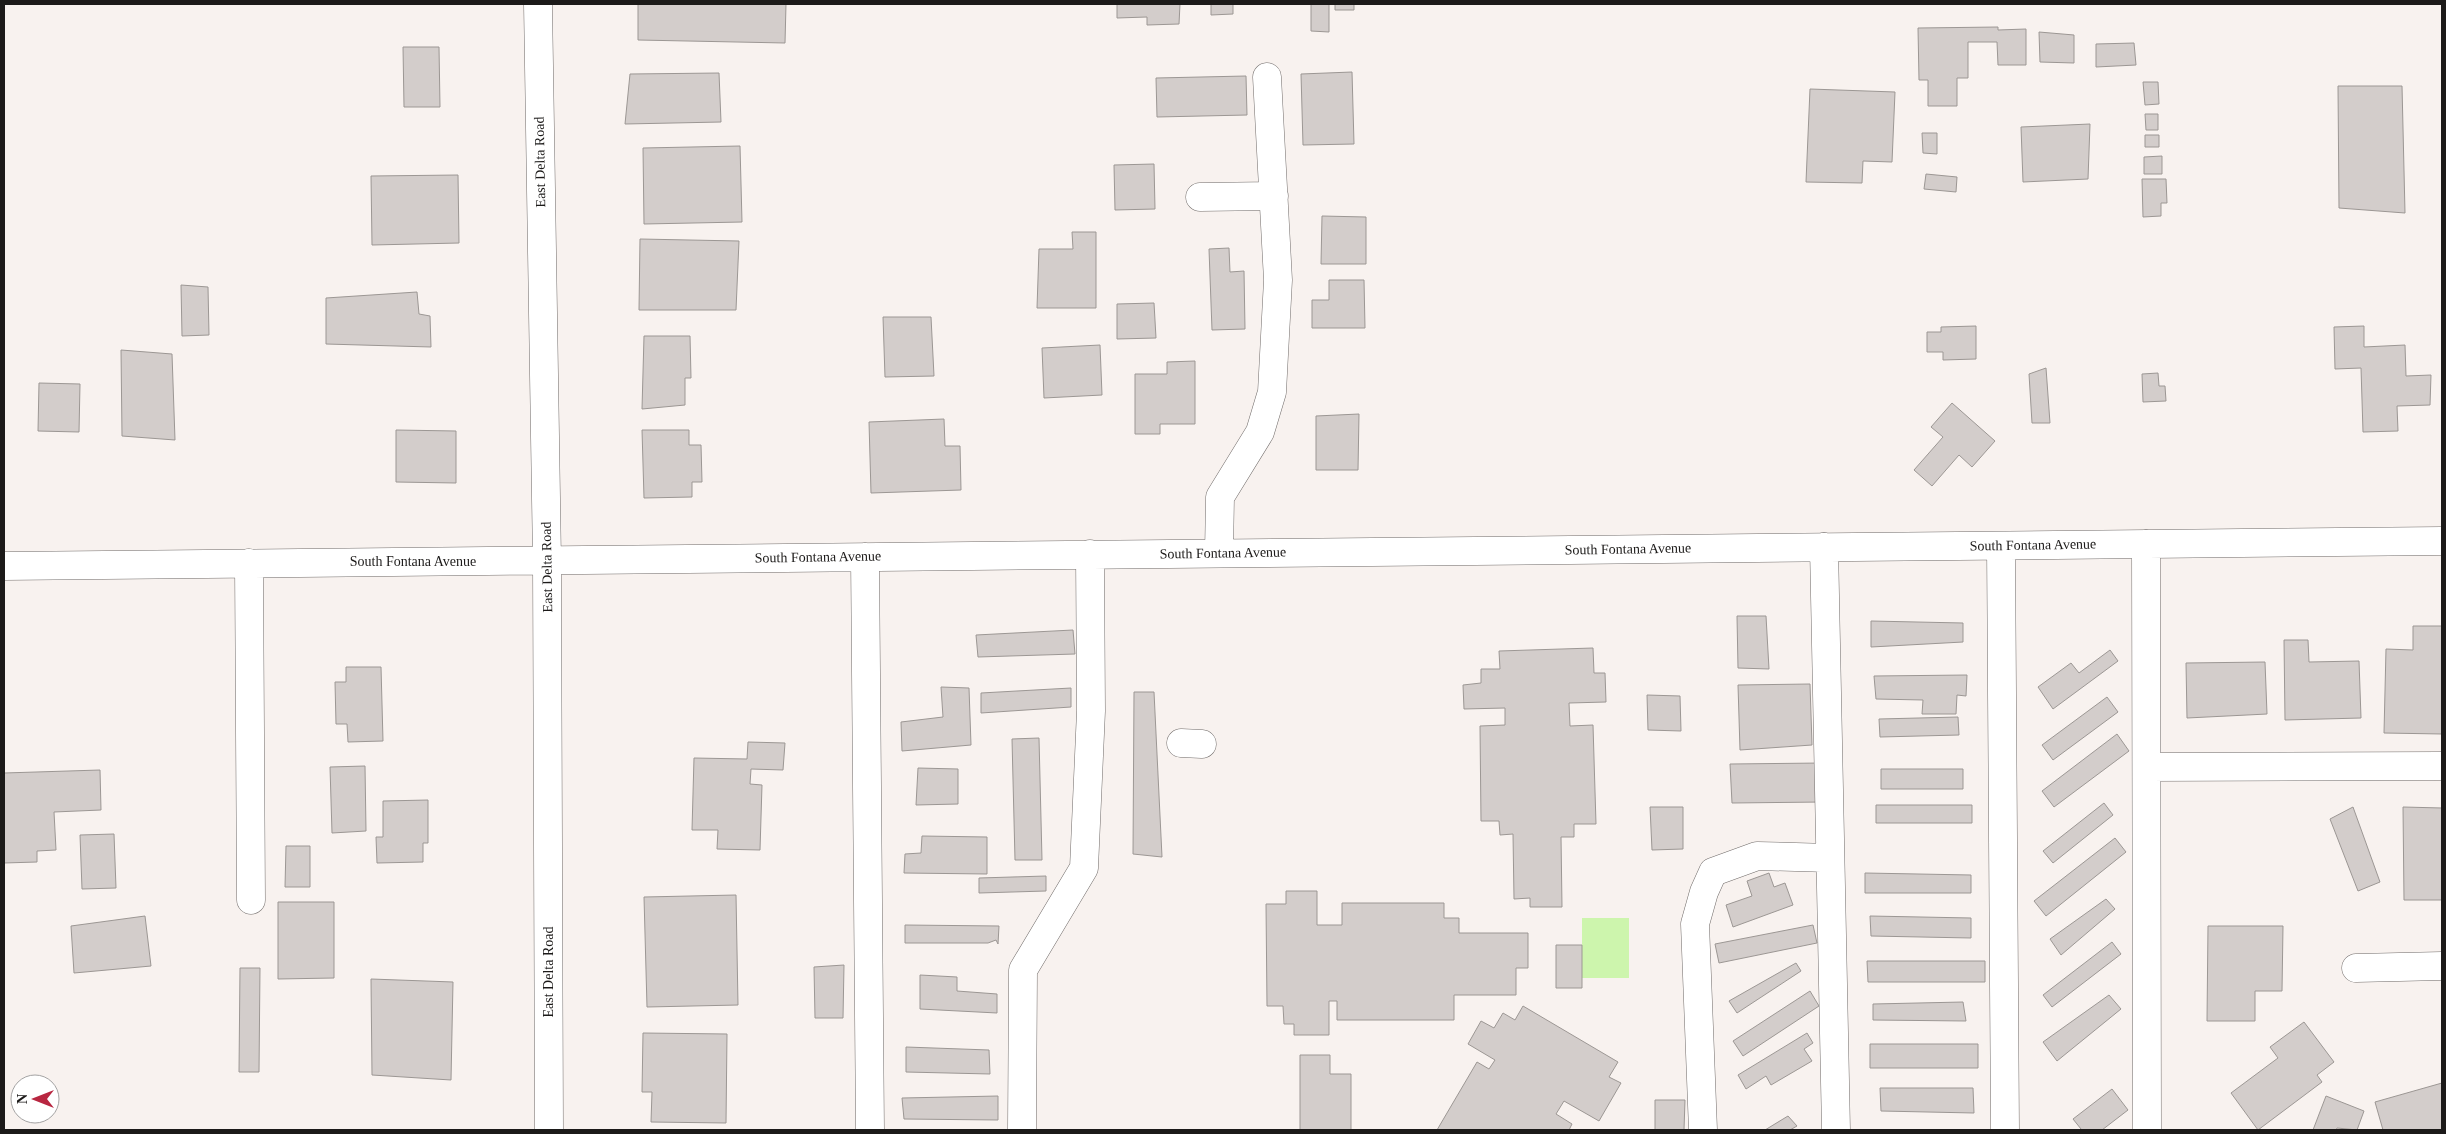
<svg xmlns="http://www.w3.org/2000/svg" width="2446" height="1134" font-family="Georgia,serif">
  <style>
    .green { fill: #cdf5ad }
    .building { fill: #d3cdcb; stroke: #9c9794 }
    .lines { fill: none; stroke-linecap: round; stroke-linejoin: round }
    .minor-casing { stroke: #716c6a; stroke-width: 29 }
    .minor { stroke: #fff; stroke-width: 28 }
    .labels { text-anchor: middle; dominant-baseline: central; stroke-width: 4.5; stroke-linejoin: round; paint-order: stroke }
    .street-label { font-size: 14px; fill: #1c1a19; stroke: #fff }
  </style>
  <rect width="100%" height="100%" fill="#f8f2ef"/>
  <path class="green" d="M1582,918H1629V978H1582Z"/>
  <path class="building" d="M638,4H786L785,43L638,40Z
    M1117,4H1180L1179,24L1147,25V17L1117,18Z
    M1211,4H1233V14L1211,15Z
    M1311,4H1329V32L1311,31Z
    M1335,4H1354V10H1335Z
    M1998,27V30L2026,29V65H1998L1997,42H1968V78H1957V106H1928V80H1919L1918,28Z
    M2039,32L2074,35V63L2040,62Z
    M2134,43L2136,65L2096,67V44Z
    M403,47H439L440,107H404Z
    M1352,72L1354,144L1303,145L1301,74Z
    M719,73L721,122L625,124L630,74Z
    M1246,76L1247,115L1157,117L1156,78Z
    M2143,82H2158L2159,104L2145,105Z
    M2338,86H2402L2405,213L2339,208Z
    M1810,89L1895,92L1892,162L1863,161L1862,183L1806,182Z
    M2145,114H2158V130H2146Z
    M2090,124L2088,179L2023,182L2021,127Z
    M1922,133H1937V154L1923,153Z
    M2145,135H2159V147H2145Z
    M740,146L742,222L644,224L643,148Z
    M2162,156V174H2144V157Z
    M1154,164L1155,209L1115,210L1114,165Z
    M1926,174L1957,177L1956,192L1924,189Z
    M458,175L459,243L372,245L371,176Z
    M2142,179H2166L2167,203H2161V216L2143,217Z
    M1322,216L1366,217V264H1321Z
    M1072,232H1096V308H1037L1039,249H1073Z
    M640,239L739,241L736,310H639Z
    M1229,248L1230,272L1244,271L1245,329L1212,330L1209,249Z
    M1329,280H1364L1365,328H1312V300H1329Z
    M181,285L208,287L209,335L182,336Z
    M417,292L419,314L430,316L431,347L326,344V298Z
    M1154,303L1156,338L1117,339V304Z
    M883,317H931L934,376L885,377Z
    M1976,326V359L1943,360V352H1927V332H1941V327Z
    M2364,326V347L2405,345L2406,376L2431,375L2430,405L2397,406L2398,431L2363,432L2361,368L2335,369L2334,327Z
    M644,336H690L691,378H685V405L642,409Z
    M1100,345L1102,395L1044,398L1042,348Z
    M121,350L172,354L175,440L122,436Z
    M1195,361V424H1160V434H1135V374H1167V362Z
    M2046,368L2050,423H2032L2029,374Z
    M2158,373L2159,386H2165L2166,401L2143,402L2142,374Z
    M39,383L80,384L79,432L38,431Z
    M1952,403L1995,441L1972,467L1959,455L1932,486L1914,470L1943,437L1931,427Z
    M1359,414L1358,470H1316V416Z
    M944,419L945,446H960L961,490L871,493L869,422Z
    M396,430L456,431V483L396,482Z
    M642,430H689V445H701L702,482H692V497L644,498Z
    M1737,616H1766L1769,669L1738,668Z
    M1871,621L1963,623V642L1871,647Z
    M2413,626H2442V734L2384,733L2386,649L2413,650Z
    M1073,630L1075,654L978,657L976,635Z
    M2284,640H2308L2309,662L2359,661L2361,718L2285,720Z
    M1593,648L1594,673H1605L1606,702L1569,703L1570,726L1593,725L1596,824H1574V837H1561L1562,907H1530V898L1514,899L1513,834L1500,835L1499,821H1481L1480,726L1505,725V708L1464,709L1463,685L1481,683V669H1500L1499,651Z
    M2110,650L2118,661L2053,709L2038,687L2071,663L2079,673Z
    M2265,662L2267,714L2187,718L2186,663Z
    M346,667H381L383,741L348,742L347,724H336L335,682H346Z
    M1967,675L1966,696L1957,695L1956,714H1922L1923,700L1876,699L1874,676Z
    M1810,684L1812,745L1740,750L1738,685Z
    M941,687L969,688L971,745L902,751L901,722L943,717Z
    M1071,688V707L981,713V693Z
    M1134,692H1154L1162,857L1133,854Z
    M1647,695L1680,696L1681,731L1648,730Z
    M2107,697L2118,712L2053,760L2042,745Z
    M1958,717L1959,735L1880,737L1879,719Z
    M2117,734L2129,751L2054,807L2042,791Z
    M1039,738L1042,860H1015L1012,739Z
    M748,742L785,743L783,770L751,769L750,784L762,785L760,850L717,849L718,830H692L694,758L747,759Z
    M1822,763L1823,802L1732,803L1730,764Z
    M365,766L366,831L332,833L330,767Z
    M918,768L958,769V804L916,805Z
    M1881,769H1963V789H1881Z
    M100,770L101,810L54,812L56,850L37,851V862L4,863V773Z
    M428,800V843H423V862L377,863L376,837H383V801Z
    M2104,803L2113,815L2053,863L2043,851Z
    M1876,805H1972V823H1876Z
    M1650,807H1683V849L1652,850Z
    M2353,807L2380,882L2358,891L2330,819Z
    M2403,807L2442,808V900H2404Z
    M114,834L116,888L82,889L80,835Z
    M922,836L987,837V874L904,873L905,854L921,853Z
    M2115,838L2126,852L2046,916L2034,901Z
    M286,846H310V887H285Z
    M1769,873L1774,887L1785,883L1793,905L1733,927L1726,905L1752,896L1747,881Z
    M1865,873L1971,875V893H1865Z
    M1046,876V891L979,893V878Z
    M1286,891H1317V925H1342V903H1444V918H1459V933H1528V968H1516V995H1454V1020H1337V1001H1329V1035H1294V1024H1284L1283,1006H1267L1266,904H1286Z
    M736,895L738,1005L647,1007L644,897Z
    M2106,899L2115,909L2061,955L2050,939Z
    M278,902H334V978L278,979Z
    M145,916L151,966L74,973L71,926Z
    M1870,916L1971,918V938L1871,936Z
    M905,925L999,926L998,944L996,940L988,943H905Z
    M1813,925L1817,943L1719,963L1715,944Z
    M2208,926H2283L2282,991H2255V1021H2207Z
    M2112,942L2121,954L2052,1007L2043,995Z
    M1556,945H1582V988H1556Z
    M1867,961H1985V982H1868Z
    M1796,963L1801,971L1737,1013L1729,1001Z
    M844,965L843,1018H815L814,967Z
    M240,968H260L259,1072H239Z
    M920,975L957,977V991L997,994V1013L920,1009Z
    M371,979L453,982L451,1080L372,1075Z
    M1810,991L1819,1006L1743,1056L1733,1041Z
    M2109,995L2121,1009L2057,1061L2043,1042Z
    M1963,1002L1966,1021L1873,1020V1004Z
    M1523,1006L1618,1062L1609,1077L1621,1083L1599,1121L1564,1101L1556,1114L1572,1124L1569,1130H1437L1477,1062L1489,1069L1495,1060L1468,1044L1481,1021L1494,1028L1503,1013L1515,1020Z
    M2304,1022L2334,1062L2317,1075L2322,1082L2258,1130L2231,1093L2278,1058L2270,1047Z
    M643,1033L727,1034L726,1123L651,1122L652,1092H642Z
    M1807,1033L1813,1043L1804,1049L1812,1061L1771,1085L1766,1076L1746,1089L1738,1075Z
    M1870,1044H1978V1068H1870Z
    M906,1047L989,1050L990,1074L906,1072Z
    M1300,1055H1330V1074H1351V1130H1300Z
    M2442,1083V1130H2383L2375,1102Z
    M1880,1088H1973L1974,1113L1881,1111Z
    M2112,1089L2128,1110L2102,1130H2079L2081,1129L2073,1119Z
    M998,1096V1120L904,1119L902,1098Z
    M2326,1096L2364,1111L2357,1130L2337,1128L2336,1130H2313Z
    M1655,1100H1685L1684,1130H1655Z
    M1788,1116L1797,1126L1790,1130H1765Z"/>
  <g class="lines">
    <g class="minor-casing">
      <path id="minor" d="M538,4L547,560L549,1130
        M1200,197L1274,196
        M2146,544L2147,1130
        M2001,546L2005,1130
        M1824,547L1836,1130
        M1219,553L1220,497L1260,432L1272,392L1278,280L1267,77
        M865,557L870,1130
        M249,563L251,900
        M4,566L2442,541
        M1181,743L1202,744
        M2147,767L2442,766
        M2356,968L2442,966
        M1022,1130L1023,970L1084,868L1091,711L1090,554
        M1703,1130L1695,924L1704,892L1713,872L1757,856L1830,858"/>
    </g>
    <use href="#minor" class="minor"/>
  </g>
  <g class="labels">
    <g class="street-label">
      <text transform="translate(540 162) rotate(-91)">East Delta Road</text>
      <text transform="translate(2033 545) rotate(-1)">South Fontana Avenue</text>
      <text transform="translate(1628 549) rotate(-1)">South Fontana Avenue</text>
      <text transform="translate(1223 553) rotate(-1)">South Fontana Avenue</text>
      <text transform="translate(818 557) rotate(-1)">South Fontana Avenue</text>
      <text x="413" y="561">South Fontana Avenue</text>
      <text transform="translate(547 567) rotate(-91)">East Delta Road</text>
      <text transform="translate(548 972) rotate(-90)">East Delta Road</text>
    </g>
  </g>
  <rect width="2446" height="1134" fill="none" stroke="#1c1a19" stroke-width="10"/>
  <g transform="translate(35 1099) rotate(270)"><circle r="24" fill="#ffffff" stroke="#a4a3a3"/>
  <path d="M0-4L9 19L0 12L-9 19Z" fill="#b82640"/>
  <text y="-8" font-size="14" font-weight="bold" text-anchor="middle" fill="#1c1a19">N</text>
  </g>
</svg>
